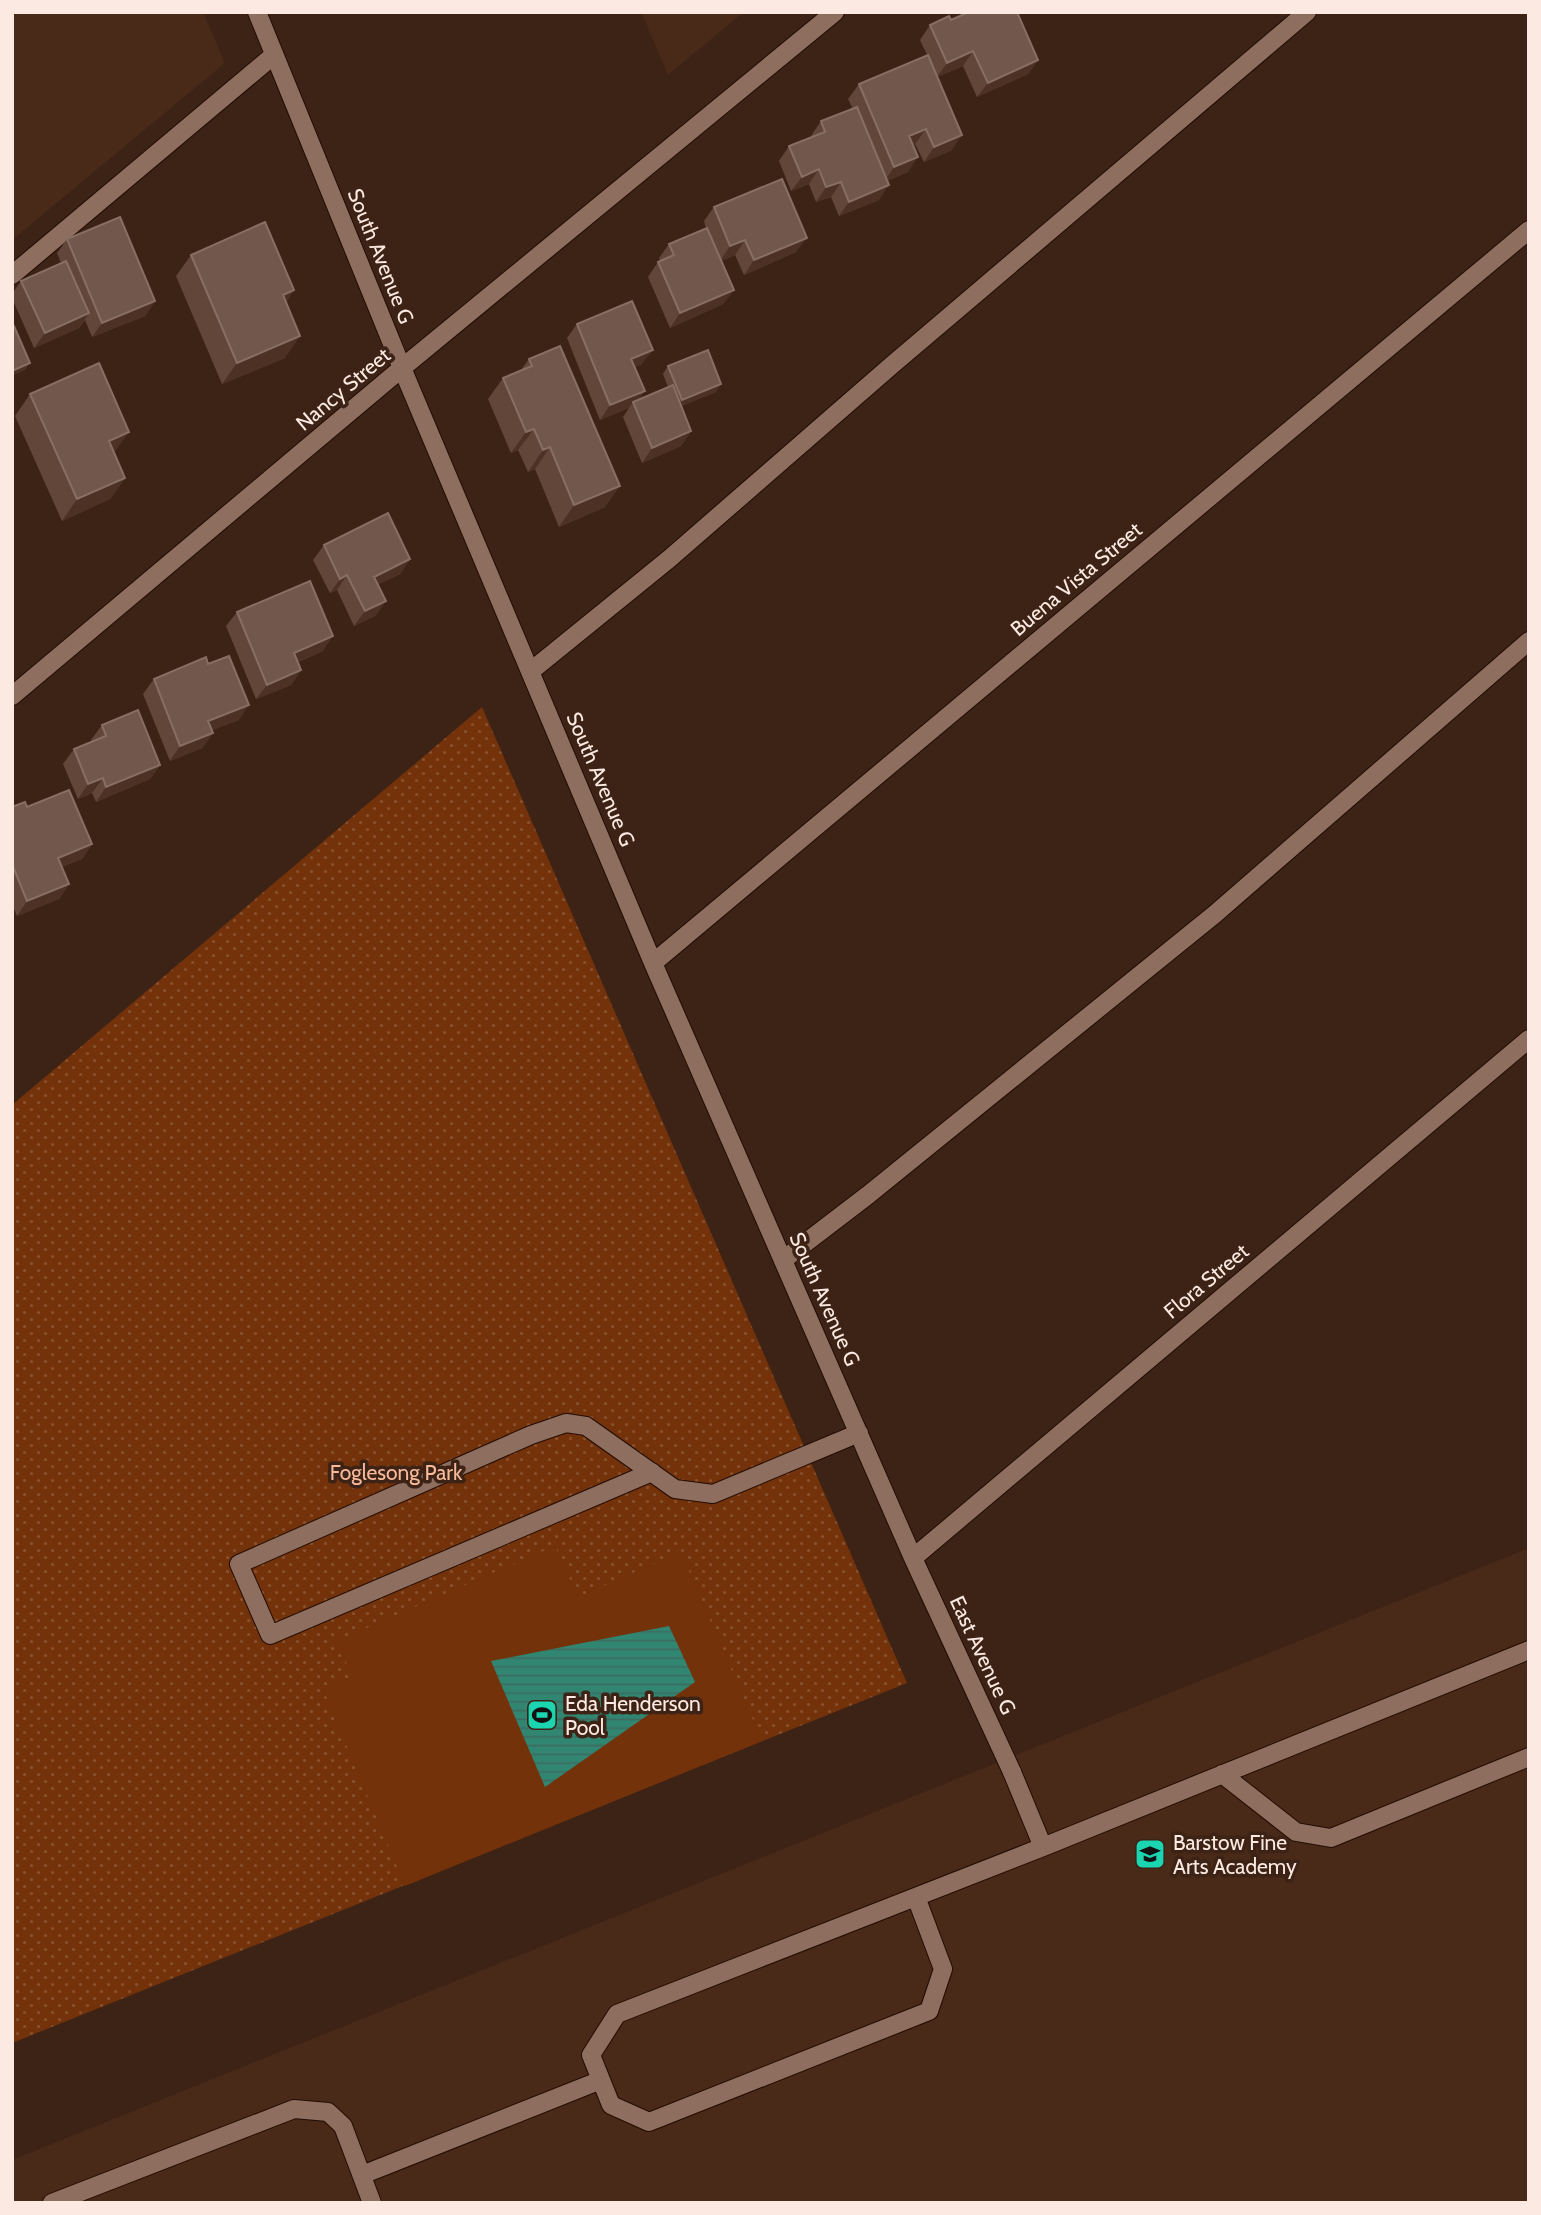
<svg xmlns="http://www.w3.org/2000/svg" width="1541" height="2215" font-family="Cabin,sans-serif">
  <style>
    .built { fill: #492918 }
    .park { fill: url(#park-dots) }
    .pitch { fill: #73320a }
    .water { fill: url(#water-rules) }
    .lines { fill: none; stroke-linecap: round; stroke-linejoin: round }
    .service-casing { stroke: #230c02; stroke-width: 20 }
    .minor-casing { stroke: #230c02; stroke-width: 20 }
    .service { stroke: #8d6e5f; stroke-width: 18 }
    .minor { stroke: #8d6e5f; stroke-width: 18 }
    .wall { fill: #62463a }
    .shaded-wall { fill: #4c3124 }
    .building { fill: #72584c; stroke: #886f63; stroke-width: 2 }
    .labels { text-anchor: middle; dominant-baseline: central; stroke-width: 7; stroke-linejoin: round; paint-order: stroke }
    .street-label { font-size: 21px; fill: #fceae2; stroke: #3d2316 }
    .park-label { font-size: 21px; fill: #f7b99a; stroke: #3d2316 }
    .poi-label { font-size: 21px; fill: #fceae2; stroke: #3d2316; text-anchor: start }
  </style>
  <defs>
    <pattern id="park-dots" width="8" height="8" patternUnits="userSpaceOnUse" patternTransform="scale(1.75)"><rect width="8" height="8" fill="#73320a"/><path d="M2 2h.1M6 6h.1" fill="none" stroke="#88502d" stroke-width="1.8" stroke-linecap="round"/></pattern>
    <pattern id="water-rules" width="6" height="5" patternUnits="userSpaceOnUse" patternTransform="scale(1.75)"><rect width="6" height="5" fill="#318672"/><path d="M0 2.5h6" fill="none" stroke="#3c6c60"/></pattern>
  </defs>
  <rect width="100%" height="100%" fill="#3d2316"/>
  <path class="built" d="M12,12H203L225,63L12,240Z
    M641,12H744L668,75Z
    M1529,1548V2203H12V2160Z"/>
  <path class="park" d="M482,707L907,1683L12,2043V1105Z"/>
  <path class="pitch" d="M555,1546L578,1597L681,1552L762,1741L405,1886L323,1689L352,1676L337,1641Z"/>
  <path class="water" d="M669,1626L695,1682L545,1787L491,1661Z"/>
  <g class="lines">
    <g class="service-casing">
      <path id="service" d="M12,275L274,55
        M531,671L669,559L892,365L1307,12
        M783,1260L868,1195L1215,914L1529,641
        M652,1472L270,1635L239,1564L531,1435L566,1423L586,1426L675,1489L713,1494L859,1433
        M1012,1772L1043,1847
        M1222,1774L1296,1832L1331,1838L1529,1757
        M916,1897L943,1969L929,2011L649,2122L611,2105L591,2055L617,2014L1043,1847L1529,1650
        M362,2175L601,2080
        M52,2203L294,2109L328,2112L343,2126L372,2203"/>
    </g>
    <g class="minor-casing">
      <path id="minor" d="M257,12L402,368L653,963L913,1558L1012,1772
        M12,696L402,368L835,12
        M653,963L1529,230
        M913,1558L1529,1039"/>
    </g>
    <use href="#service" class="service"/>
    <use href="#minor" class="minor"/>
  </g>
  <path class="wall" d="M967,12H1017L1038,60L1028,74L977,97L963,66L937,77L952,150L924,162L915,144L913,145L908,172L887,181L879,200L839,216L831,197L816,202L809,184L791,191L779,161L789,146L811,137V136L821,121L853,109L848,99L859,84L927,55L920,40L930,25L951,20L967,13Z
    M714,207L796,252L744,275L735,255L721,261L734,290L723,304L670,328L648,277L658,262L660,261L659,258L669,244L706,228L704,221Z
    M67,239L155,301L145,316L92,337L85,320L79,328L34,348L12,298V294L21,281L61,263L57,253Z
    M191,255L294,290L286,302L285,358L222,384L176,276Z
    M577,324L642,364L635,367L639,400L668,387L663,374L668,366L716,392L681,406L691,431L681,446L642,463L623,417L629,408L600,420L567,338Z
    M529,359L605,507L559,527L535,469L528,472L518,450L511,453L488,399L503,378L521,370Z
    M30,394L114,453L125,478L110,499L62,521L15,416Z
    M324,545L410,559L400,574L377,585L386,601L375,616L354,626L337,590L330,593L313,560Z
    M237,612L323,651L298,662L301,670L291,685L256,699L226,626Z
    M208,664L239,720L212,730L213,733L202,748L170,761L143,694L154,679Z
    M102,725L160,765L150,779L96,802L92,793L78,799L63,764L74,749L92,742L91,740Z
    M12,807L92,844L82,859L62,867L69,884L59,899L17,916L12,904Z"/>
  <path class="shaded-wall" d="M973,51L963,66L937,77L947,63Z
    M1038,60L1028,74L977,97L988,83Z
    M926,129L915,144L899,151L909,136Z
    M962,135L952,150L924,162L934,147Z
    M918,157L908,172L884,182L894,167Z
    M819,169L809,184L791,191L802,177Z
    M841,182L831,197L816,202L826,187Z
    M889,185L879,200L839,216L849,202Z
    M807,238L796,252L744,275L754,260Z
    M745,240L735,255L720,261L730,246Z
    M294,290L279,312L283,295Z
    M734,290L723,304L670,328L680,313Z
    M155,301L145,316L92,337L102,323Z
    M89,313L79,328L34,348L45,333Z
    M300,336L285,358L222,384L237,363Z
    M653,350L642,364L621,373L631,359Z
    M30,363L25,370L12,376V371Z
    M721,384L716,392L677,408L682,400Z
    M645,391L635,406L633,402L629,408L600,420L610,405Z
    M534,429L518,450L511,453L526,432Z
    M691,431L681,446L642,463L652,448Z
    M129,432L114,453L109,441Z
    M550,447L535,469L528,472L543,450Z
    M125,478L110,499L62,521L77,499Z
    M620,486L605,507L559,527L574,505Z
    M410,559L400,574L363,592L374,577Z
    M347,575L337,590L330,593L340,579Z
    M386,601L375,616L354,626L365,611Z
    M333,636L323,651L284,667L294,653Z
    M301,670L291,685L256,699L267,685Z
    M249,705L239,720L198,736L208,721Z
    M213,733L202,748L170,761L180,746Z
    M160,765L150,779L96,802L106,787Z
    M103,778L92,793L78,799L88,784Z
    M92,844L82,859L48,873L58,858Z
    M69,884L59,899L17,916L27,901Z"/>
  <path class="building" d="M969,12H1017L1038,60L988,83L973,51L947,63L930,25L949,16L951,20Z
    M928,55L962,135L934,147L926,129L909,136L918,157L894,167L859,84Z
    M857,107L889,185L849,202L841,182L826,187L819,169L802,177L789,146L825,132L821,121Z
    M782,179L807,238L754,260L745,240L730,246L714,207Z
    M120,217L155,301L102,323L67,239Z
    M265,222L294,290L283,295L300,336L237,363L191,255Z
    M707,228L734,290L680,313L658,262L674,255L669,244Z
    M66,261L89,313L45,333L21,281Z
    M632,301L653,350L631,359L645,391L610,405L577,324Z
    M14,326L30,363L12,371V327Z
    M560,346L620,486L574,505L550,447L543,450L534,429L526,432L503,378L532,366L529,359Z
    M708,350L721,384L682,400L668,366Z
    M99,363L129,432L109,441L125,478L77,499L30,394Z
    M673,385L691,431L652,448L633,402Z
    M388,513L410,559L374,577L386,601L365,611L347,575L340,579L324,545Z
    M310,581L333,636L294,653L301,670L267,685L237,612Z
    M229,656L249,705L208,721L213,733L180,746L154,679L206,657L208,664Z
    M138,710L160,765L106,787L103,778L88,784L74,749L106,736L102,725Z
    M69,790L92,844L58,858L69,884L27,901L12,864V807L25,802L27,807Z"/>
  <defs>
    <g id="stadium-square" transform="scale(1.575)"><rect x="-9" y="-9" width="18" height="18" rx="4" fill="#1bd5b1" stroke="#3d2316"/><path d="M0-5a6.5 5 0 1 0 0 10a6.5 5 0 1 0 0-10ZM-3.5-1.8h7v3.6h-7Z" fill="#111"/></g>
    <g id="school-square" transform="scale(1.575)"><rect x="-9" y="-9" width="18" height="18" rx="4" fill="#1bd5b1" stroke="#3d2316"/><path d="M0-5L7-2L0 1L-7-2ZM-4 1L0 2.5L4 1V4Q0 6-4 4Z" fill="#111"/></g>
  </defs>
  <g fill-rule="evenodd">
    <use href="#stadium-square" x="542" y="1715"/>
    <use href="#school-square" x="1150" y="1854"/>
  </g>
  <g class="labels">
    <g class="street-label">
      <text transform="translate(381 256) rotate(68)">South Avenue G</text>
      <text transform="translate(343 389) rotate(-40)">Nancy Street</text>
      <text transform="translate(1076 579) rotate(-40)">Buena Vista Street</text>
      <text transform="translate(601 779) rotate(67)">South Avenue G</text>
      <text transform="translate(1206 1281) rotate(-40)">Flora Street</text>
      <text transform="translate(825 1299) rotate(66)">South Avenue G</text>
      <text transform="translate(983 1655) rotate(65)">East Avenue G</text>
    </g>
    <g class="park-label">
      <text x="396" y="1472">Foglesong Park</text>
    </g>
    <g class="poi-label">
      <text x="565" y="1703">Eda Henderson<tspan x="565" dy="24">Pool</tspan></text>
      <text x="1173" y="1842">Barstow Fine<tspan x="1173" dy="24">Arts Academy</tspan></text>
    </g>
  </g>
  <rect width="1541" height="2215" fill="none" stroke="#fceae2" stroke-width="28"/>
</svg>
